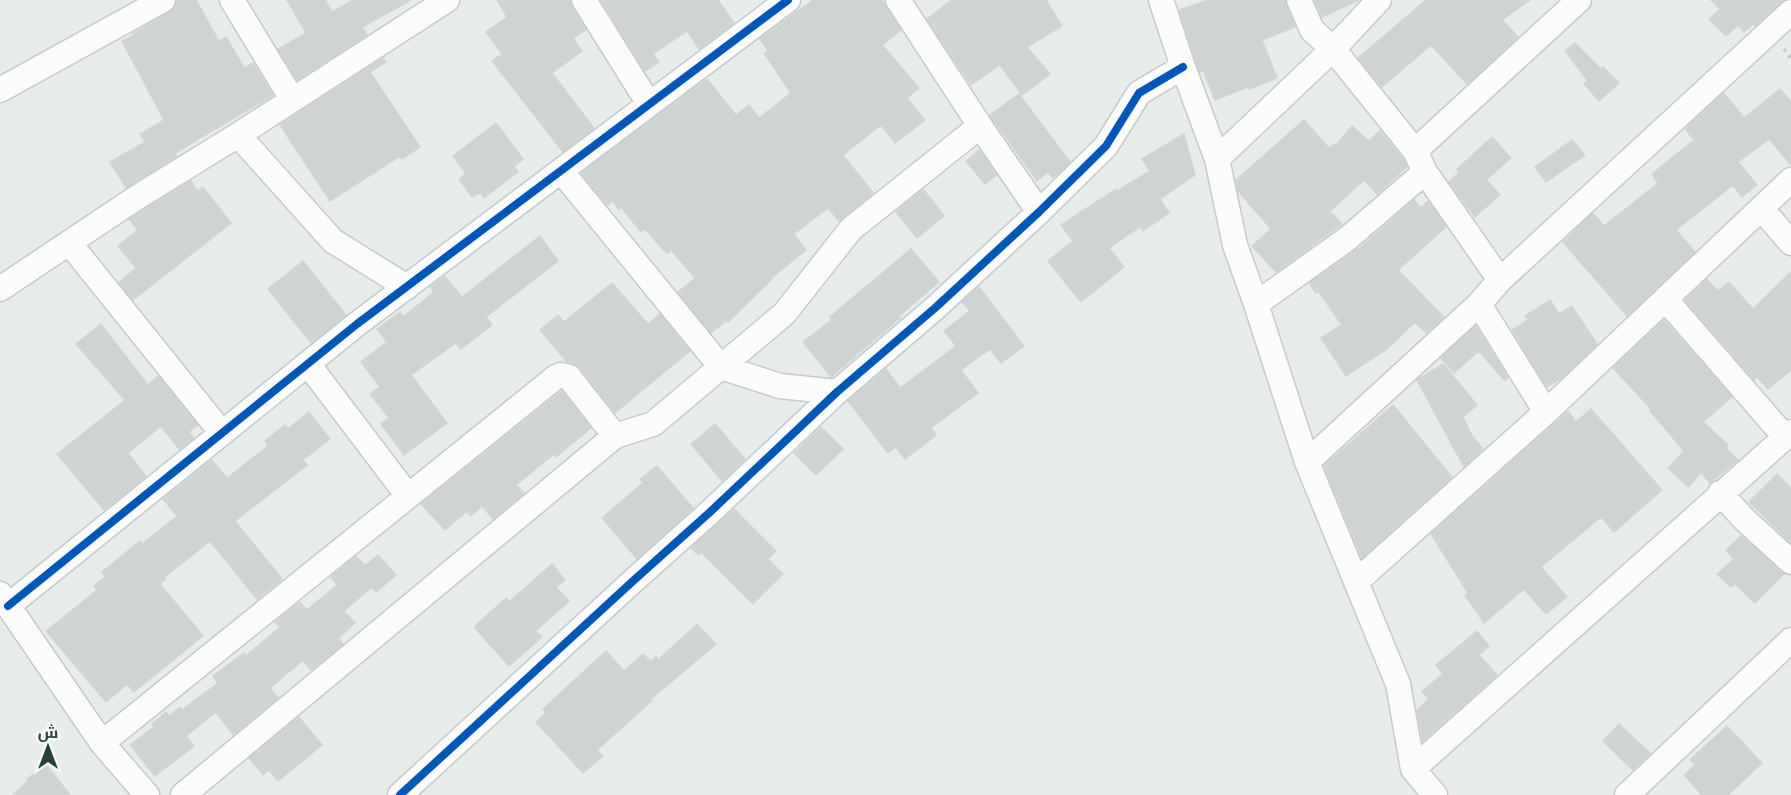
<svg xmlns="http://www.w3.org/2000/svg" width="1791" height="795" font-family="'Sofia Sans Condensed',Cairo,sans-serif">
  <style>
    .building { fill: #cfd4d2; stroke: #d1d6d4; stroke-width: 1.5 }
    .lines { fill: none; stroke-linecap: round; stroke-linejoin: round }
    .minor-casing { stroke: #c5cac8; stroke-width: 27 }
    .path { stroke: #c3ccca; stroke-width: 4; stroke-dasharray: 3 4.5; stroke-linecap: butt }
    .minor { stroke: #fcfcfc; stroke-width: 24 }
    .cycleway-casing { stroke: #f7fbf9; stroke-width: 11 }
    .cycleway { stroke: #0057b8; stroke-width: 8 }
  </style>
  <rect width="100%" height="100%" fill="#e8edeb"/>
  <path class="building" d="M177,0H196L219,41L226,37L244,68L253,63L273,95L175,153L177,156L126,188L110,162L145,142L140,134L164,120L122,41L134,35L133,33L170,12L175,7Z
    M287,0H325L332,12L353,0H411L362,27L367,35L297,80L278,49L306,33Z
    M497,0H570L572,8L586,30L573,38L582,51L552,73L594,128L563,152L492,61L502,54L486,32L507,17Z
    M601,0H718L734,23L699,49L687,31L653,54L659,62L645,71Z
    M813,0H882L901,30L882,45L919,88L907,98L925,120L895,143L881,125L843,155L873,193L839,221L828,208L794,234L806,250L771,278L772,279L728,322L727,320L711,333L678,292L695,278L671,250L667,254L645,229L641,232L621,207L619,209L613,201L607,205L581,173L707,79L736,115L749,105L759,118L791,93L764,53L768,51L760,39Z
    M952,0H1046L1062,26L1027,47L1050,74L1022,95L1000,65L971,85L927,19Z
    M1208,0H1285L1295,27L1262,40L1277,78L1249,89L1248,87L1215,100L1203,70L1200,72L1179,10Z
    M1315,0H1359L1322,17Z
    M1426,0H1530L1502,20L1518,37L1467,84L1431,45L1382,87L1358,58Z
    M1711,0H1784L1755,26L1753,24L1744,32L1738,25L1726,36L1709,19L1720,9Z
    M1575,43L1601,69L1603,67L1619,83L1599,101L1584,84L1588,81L1565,51Z
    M383,58L386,62L370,72L420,147L402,159L400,156L330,201L280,125Z
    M1780,89L1791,102V165L1769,139L1738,162L1757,185L1742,197L1733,185L1676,230L1695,252L1627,316L1563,242L1593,213L1604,226L1658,183L1652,174L1694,140L1685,129L1724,93L1744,118Z
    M1019,94L1070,162L1053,178L1048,172L1037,181L990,115Z
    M1304,120L1329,148L1334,144L1336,145L1352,126L1369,141L1380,131L1403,159L1407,167L1377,194L1364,180L1330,211L1342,224L1276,272L1252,246L1271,229L1238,191L1236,180Z
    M496,123L523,159L514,166L518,172L484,198L480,192L472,197L459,179L466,174L453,156Z
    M1184,134L1195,175L1160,199L1169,213L1143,231L1140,227L1109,248L1124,267L1081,302L1048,261L1073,241L1061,225L1116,189L1117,191L1150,171L1142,159Z
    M1492,137L1511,158L1486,180L1500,195L1475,217L1449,182L1459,172L1457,169Z
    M1572,140L1585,155L1546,182L1535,167Z
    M979,150L997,175L985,184L966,161Z
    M191,181L197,191L203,187L231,223L133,300L119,282L136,268L118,246L138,230L129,219Z
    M923,189L944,216L917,238L896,212Z
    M1414,200L1421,208L1428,201L1446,227L1398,270L1444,317L1426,333L1415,322L1387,349L1346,376L1321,338L1342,325L1318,291L1316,293L1309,283L1362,246Z
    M540,236L558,261L486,317L492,325L461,349L456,343L411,375L447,423L404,455L381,424L389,418L370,394L380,387L361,362L387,342L377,329L400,312L403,317L434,292L430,287L445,276L462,297Z
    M911,249L939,282L899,316L900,318L831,377L803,342L832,320L830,317Z
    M303,261L346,315L311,343L268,289Z
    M1791,272V370L1768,389L1757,377L1754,380L1685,300L1707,279L1718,291L1729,282L1753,309Z
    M612,283L648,324L660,314L690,351L615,413L580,368L567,362L540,330L558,315L564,322Z
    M979,287L1024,346L1001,363L990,349L961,370L978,393L931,428L936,435L905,459L896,447L888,453L848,401L886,369L900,388L956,346L944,331L970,311L962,302Z
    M1550,300L1559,314L1572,306L1597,344L1563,377L1547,387L1512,330L1528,320L1525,316Z
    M1664,320L1732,397L1703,422L1728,445L1726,448L1738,460L1710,483L1701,473L1688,487L1668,468L1684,451L1650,411L1652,410L1613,368Z
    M101,324L148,385L158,376L198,425L189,432L194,438L179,449L161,426L128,453L146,476L104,510L57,454L125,400L76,344Z
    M1476,326L1508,378L1505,381L1479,351L1454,373L1441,358Z
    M1443,364L1477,405L1463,417L1472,436L1483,449L1464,467L1417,380Z
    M562,391L591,428L556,457L554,454L516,485L524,493L493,519L482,506L471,516L467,511L445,530L421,504Z
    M1393,405L1452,477L1362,558L1324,466Z
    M1591,409L1662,490L1614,532L1601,517L1541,567L1567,597L1546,614L1524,589L1484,623L1465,595L1468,593L1431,534L1568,411L1576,422Z
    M309,412L330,439L303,460L307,465L235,521L282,579L257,599L210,541L165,577L166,579L160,584L203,636L134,692L127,684L106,702L46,631L97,590L94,586L105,577L102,572L140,541L142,544L177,516L163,499L212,460L227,478L268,446L265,441L285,425L288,429Z
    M715,424L745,459L722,481L691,444Z
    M821,427L843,449L816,475L794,453Z
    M657,466L693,508L637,559L602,518L643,483L640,479Z
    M1777,474L1791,488V543L1749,502Z
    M734,509L776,551L768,559L783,574L753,604L701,552L698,555L691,548Z
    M1741,536L1784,574L1755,603L1735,584L1731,587L1717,574L1734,559L1726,550Z
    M378,555L396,575L376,592L372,587L344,611L355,623L338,638L343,644L311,670L303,660L270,688L278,698L233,735L216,712L186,736L194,746L155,776L130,745L154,727L152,724L166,712L169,716L180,707L182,710L218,683L213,676L244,653L246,656L280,627L275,622L300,602L307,610L337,585L331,577L356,556L365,566Z
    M552,564L565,580L556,587L569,601L536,631L542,637L509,666L474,627L506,598L509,602Z
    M697,624L716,644L650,700L652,701L597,750L603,756L583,773L536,722L546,713L543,709L606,651L624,671L643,654L651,662L656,657L658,660Z
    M1477,631L1489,646L1479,655L1497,675L1423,741L1417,710L1429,699L1422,691L1443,674L1436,665Z
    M299,717L322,745L278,781L269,770L263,775L249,758Z
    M1619,724L1650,753L1633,770L1603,741Z
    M1727,726L1762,763L1728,795H1702L1684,775L1695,765L1690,760Z
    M46,764L70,795H13L29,780L27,779Z"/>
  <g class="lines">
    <g class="minor-casing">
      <path id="minor" d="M232,0L292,99
        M584,0L649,104
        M898,0L980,126L1039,212
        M1161,0L1183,67L1217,159L1235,245L1256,304L1307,462L1398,684L1413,769L1435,795
        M1299,0L1312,30L1333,49L1415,151L1425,172L1500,280
        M0,90L163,0
        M238,135L333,241L407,287
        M1415,151L1579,0
        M1217,159L1333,49L1379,0
        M562,172L721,367L780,386L837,392
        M1761,208L1791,243
        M70,244L222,433
        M0,289L136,198L238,135L447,0
        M1666,300L1785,437
        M1256,304L1347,239L1425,172
        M1479,304L1546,412
        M308,364L408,496
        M1307,462L1479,304L1500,280L1791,12
        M1720,493L1745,520L1791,562
        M1356,582L1546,412L1791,180
        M0,594L102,743L147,795
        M8,606L357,324L788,0
        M102,743L556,377L561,375L569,377L615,436
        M1413,769L1791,432
        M183,795L615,436L653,424L784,314L851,229L980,126
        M400,795L633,581L709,513L837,392L935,308L1039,212L1106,146L1139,93L1183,67
        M1627,795L1791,640"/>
    </g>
    <path class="path" d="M1784,49L1791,58"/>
    <use href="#minor" class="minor"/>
    <g class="cycleway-casing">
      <path id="cycleway" d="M8,606L357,324L788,0
        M400,795L633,581L709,513L837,392L935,308L1039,212L1106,146L1139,93L1183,67"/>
    </g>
    <use href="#cycleway" class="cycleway"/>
  </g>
  <g transform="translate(48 747)" stroke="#f7fbf9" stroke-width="4.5" paint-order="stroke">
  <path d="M0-4.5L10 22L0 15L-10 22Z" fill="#24423a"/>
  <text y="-9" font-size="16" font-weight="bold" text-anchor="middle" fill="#24423a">ش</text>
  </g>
</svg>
